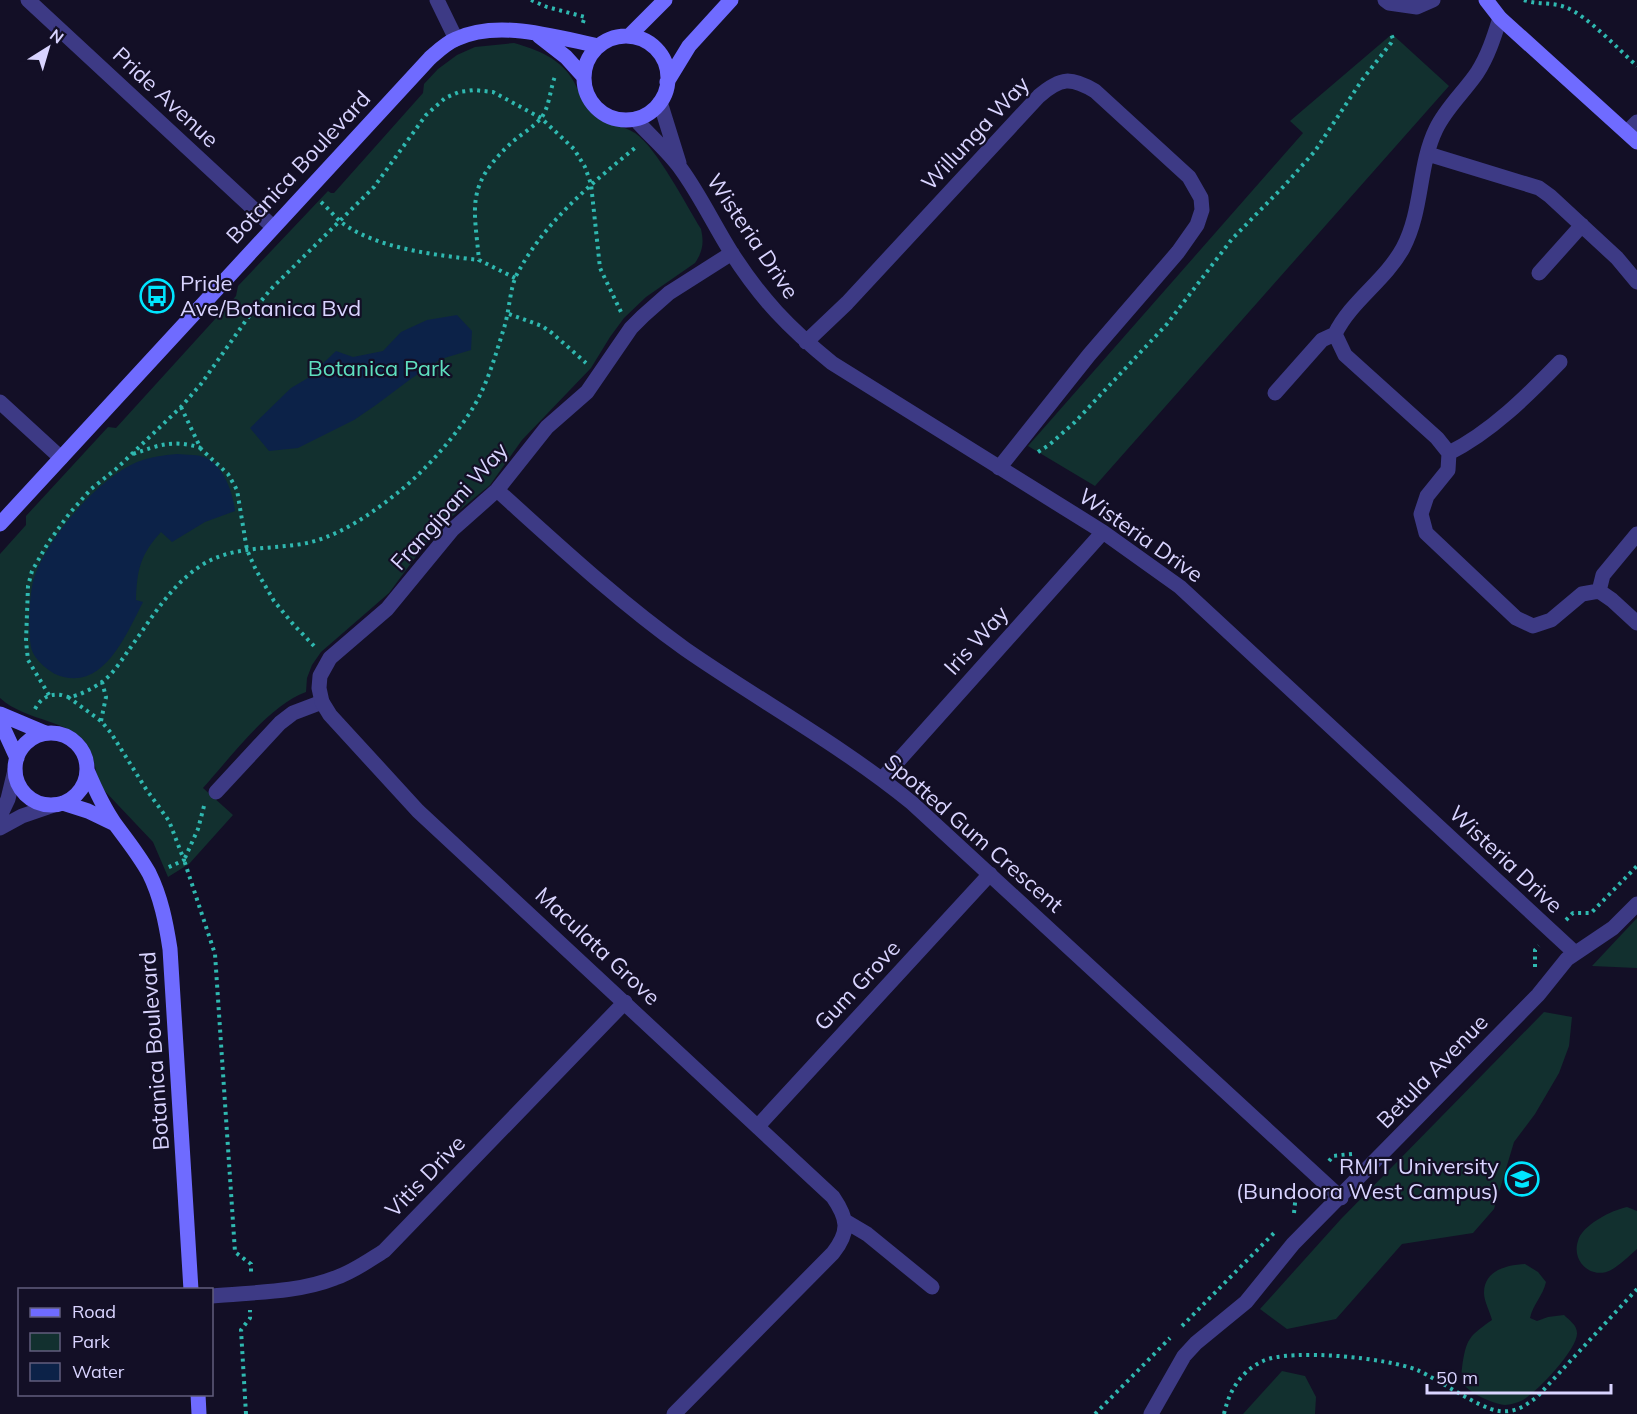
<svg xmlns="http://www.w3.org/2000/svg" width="1637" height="1414" font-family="Mulish,sans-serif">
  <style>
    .green { fill: #12302f }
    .water { fill: #0c2248 }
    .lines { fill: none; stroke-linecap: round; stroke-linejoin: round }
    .path { stroke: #2fb8b0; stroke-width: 4; stroke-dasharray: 3 4.5; stroke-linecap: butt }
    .lane { stroke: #3d3a85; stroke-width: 15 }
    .street { stroke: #3d3a85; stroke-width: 15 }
    .secondary { stroke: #6f6bff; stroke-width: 15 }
    .labels { text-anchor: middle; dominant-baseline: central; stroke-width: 4.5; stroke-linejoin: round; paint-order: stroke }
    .street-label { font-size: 22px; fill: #d9d4ff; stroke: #130f26 }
    .poi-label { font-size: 22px; fill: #d9d4ff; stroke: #130f26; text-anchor: start }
    .park-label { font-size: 22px; fill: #5fe0c0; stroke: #130f26 }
  </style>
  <rect width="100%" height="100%" fill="#130f26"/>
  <path class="green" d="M1392,34L1449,86L1095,486L1028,446L1303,133L1290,121Z
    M514,43C538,50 562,59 574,82C580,93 584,105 594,114C606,124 622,125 635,133C657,148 686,205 701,229C704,243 703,251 695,263L646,297L624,318L610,337L591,368L522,440L490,485L443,524L426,543L389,593L321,652L312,665L307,678L306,692C268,706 231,757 203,788L233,815L189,864L168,877L153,842L100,786C95,772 95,758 88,746C73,720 26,722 0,698V554L26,525V516L108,427L116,428L236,296L238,286L328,191L331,193H334L423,93L424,84L438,69L457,55L475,47Z
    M1637,918V968L1592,966Z
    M1544,1012L1572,1017L1569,1046L1559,1073L1535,1114L1514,1142L1494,1209L1473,1233L1402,1244L1336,1319L1287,1329L1260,1309L1341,1219Z
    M1627,1207L1637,1211V1249C1629,1256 1620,1265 1611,1270C1592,1280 1571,1262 1578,1241C1582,1225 1612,1210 1627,1207Z
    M1525,1264L1538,1272L1546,1282C1543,1296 1533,1304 1530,1318L1537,1321L1548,1317L1564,1315C1569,1320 1577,1325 1577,1333C1578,1349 1537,1392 1523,1400C1519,1402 1510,1405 1505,1405C1496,1404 1482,1398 1475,1394C1463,1386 1460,1382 1462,1368C1466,1339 1469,1336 1492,1320C1490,1312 1484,1301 1484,1293C1484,1270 1507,1265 1525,1264Z
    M1282,1371L1305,1376L1316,1397L1315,1414H1243Z"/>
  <path class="water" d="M457,315L472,331L471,350L441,359L412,378L376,405L354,420L298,448L269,451L250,428L291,388L308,378L336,351L353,357L383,351L401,332L427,320Z
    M177,454C186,455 199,454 206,458C224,466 233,493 235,511L205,522L172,542L161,532C140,555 137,570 136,600L143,602C126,635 102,695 55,674C46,669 33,658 31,647C28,631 29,590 35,575C49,536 99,478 137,462C151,457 163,455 177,454Z"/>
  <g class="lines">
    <path class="path" d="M531,0L547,7L585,17L582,25
      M1524,0C1538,5 1552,2 1565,7C1587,15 1619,50 1637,66
      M321,202C328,208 334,216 341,222C376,249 437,255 479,260
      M515,278L479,260C474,206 466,186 509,145C518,136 533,128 541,118C550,107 550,87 556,74
      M509,314L542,326L552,333L586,363
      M181,407L201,449L228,474L237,490L247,550L256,570L274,601L293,624L315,647
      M1038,452L1049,445L1075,422L1167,324L1232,239L1284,186L1315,151L1362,80L1391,43L1393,39L1391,34
      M133,454C159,445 173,439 201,448
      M49,695L28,660L26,641L28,586L32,571L48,543L69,514L91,489L116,469L181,407L201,384L252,312L271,289L374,187L426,115L445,98L459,92L474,90L493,92L541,118L574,149L585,167L591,184L600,268L621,312
      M68,697L101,721L111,733L146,789L169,821L184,860L167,868
      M35,709C40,699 49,693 61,695C63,695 66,697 69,697C79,696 95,687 102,682C113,674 121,661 128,651C150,621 170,585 202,565C233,545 272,550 307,543C342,535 374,512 401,490C429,467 466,425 481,393C491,372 497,350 504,328C509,313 510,289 516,276C544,222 590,185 636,147
      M101,721L106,697L102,682
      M204,806L198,829L184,860L215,954L235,1252L251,1264V1276
      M1566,920L1573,913H1591L1637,866
      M1535,967V950L1539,946
      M1329,1161L1333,1156L1352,1154L1354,1152
      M1294,1213L1296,1194L1302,1188
      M1182,1326L1274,1233
      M246,1414L241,1330L250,1318V1310
      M1095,1414L1170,1338
      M1224,1414C1229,1391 1241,1371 1263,1361C1291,1348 1388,1358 1417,1370C1440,1380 1478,1408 1499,1411C1515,1413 1525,1406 1537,1397L1637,1289"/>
    <path class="lane" d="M1385,0L1389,3L1417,7L1433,0
      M1500,18C1494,37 1488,56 1477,73C1464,92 1446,108 1436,129C1418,166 1423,210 1403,248C1385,281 1351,301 1335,334L1345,355L1437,438L1449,453L1448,470L1427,496L1421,514L1426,533L1516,618L1533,626L1551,620L1582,594L1599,591L1612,600L1637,623
      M1627,132L1637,122
      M1428,154L1539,188L1550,196L1617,258L1637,282
      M1539,273L1582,225
      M1275,393L1322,340L1335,334
      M1449,453C1491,432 1527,396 1560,362
      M1599,591L1603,575L1637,534
      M216,792L280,723L293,713L322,702"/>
    <path class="street" d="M28,0L273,227
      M437,0L456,39
      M660,102L679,163
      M635,119C650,136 668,151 681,169C700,195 714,225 731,252C761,299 789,328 832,363L1103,532L1180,587L1574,952
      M806,342L847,303L1039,96C1061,77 1071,77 1095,91L1189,177L1201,198L1202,210L1197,225L1178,252L1089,355L999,468
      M0,402L61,458
      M497,490C558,545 618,601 685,649C760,701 841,745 912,803L1341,1198
      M882,779L1103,532
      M0,816L8,799L15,770
      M0,828L22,816L54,805
      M758,1126L990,874
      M845,1221L867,1234L932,1287
      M212,1296C252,1292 297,1293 335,1278C353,1272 368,1261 384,1251L625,1002
      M674,1414L833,1253C850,1231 848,1219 833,1197L418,811L330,715L322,702L319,688L320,676L330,658L387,609L452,530L497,490L547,427L587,392L631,328L643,316L669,293L732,253
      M1151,1414L1184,1356L1196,1343L1246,1302L1293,1244L1538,995L1567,959L1613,928L1637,904"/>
    <path class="secondary" d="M1486,0L1500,18L1637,142
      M539,36L566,57L584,77
      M629,36L665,0
      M584 78a42 42 0 1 1 84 0a42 42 0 1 1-84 0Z
      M667,82L689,46L731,0
      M0,524L430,58C438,51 446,43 456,39C498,19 555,37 599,46
      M0,714L45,733
      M0,721L17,758
      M15 769a36 36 0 1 1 72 0a36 36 0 1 1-72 0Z
      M87,770C95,789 103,807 115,824C127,840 139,855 149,873C161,897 166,923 170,949L191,1290
      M63,803L88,811L115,824
      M198,1394L199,1414"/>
  </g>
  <defs>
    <g id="bus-ring" transform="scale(1.725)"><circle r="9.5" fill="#130f26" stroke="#00e5ff" stroke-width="1.5"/><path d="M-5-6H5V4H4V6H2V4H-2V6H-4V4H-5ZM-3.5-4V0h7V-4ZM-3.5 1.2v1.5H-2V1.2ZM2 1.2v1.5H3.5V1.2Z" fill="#00e5ff"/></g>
    <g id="university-ring" transform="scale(1.725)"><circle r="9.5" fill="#130f26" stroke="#00e5ff" stroke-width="1.5"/><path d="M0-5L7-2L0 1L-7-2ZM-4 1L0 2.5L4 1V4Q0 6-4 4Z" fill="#00e5ff"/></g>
  </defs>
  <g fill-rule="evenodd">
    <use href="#bus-ring" x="157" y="296"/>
    <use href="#university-ring" x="1522" y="1179"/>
  </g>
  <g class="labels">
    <g class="street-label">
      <text transform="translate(166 97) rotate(43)">Pride Avenue</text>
      <text transform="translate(975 133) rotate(-47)">Willunga Way</text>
      <text transform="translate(298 167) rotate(-47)">Botanica Boulevard</text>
      <text transform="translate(753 236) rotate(56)">Wisteria Drive</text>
      <text transform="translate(449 506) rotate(-48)">Frangipani Way</text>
      <text transform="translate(1141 535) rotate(35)">Wisteria Drive</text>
      <text transform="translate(976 640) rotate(-48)">Iris Way</text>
      <text transform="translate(974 833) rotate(41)">Spotted Gum Crescent</text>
      <text transform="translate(1506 859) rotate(43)">Wisteria Drive</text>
      <text transform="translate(598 946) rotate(43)">Maculata Grove</text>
      <text transform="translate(857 985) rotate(-47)">Gum Grove</text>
      <text transform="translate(154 1051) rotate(-94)">Botanica Boulevard</text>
      <text transform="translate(1432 1071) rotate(-46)">Betula Avenue</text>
      <text transform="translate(425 1176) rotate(-46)">Vitis Drive</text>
    </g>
    <g class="poi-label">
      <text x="180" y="283">Pride<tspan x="180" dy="25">Ave/Botanica Bvd</tspan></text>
      <text x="1499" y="1166" text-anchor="end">RMIT University<tspan x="1499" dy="25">(Bundoora West Campus)</tspan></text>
    </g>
    <g class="park-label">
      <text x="379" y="368">Botanica Park</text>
    </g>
  </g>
  <rect x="18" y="1288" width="195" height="108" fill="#130f26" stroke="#625e7d" stroke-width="1.5"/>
  <rect x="30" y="1308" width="30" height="9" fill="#6f6bff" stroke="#625e7d" stroke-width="1.5"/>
  <text x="72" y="1318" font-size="18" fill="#d9d4ff">Road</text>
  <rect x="30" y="1333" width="30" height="18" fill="#12302f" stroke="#625e7d" stroke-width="1.5"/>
  <text x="72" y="1348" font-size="18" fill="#d9d4ff">Park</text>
  <rect x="30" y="1363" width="30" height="18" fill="#0c2248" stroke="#625e7d" stroke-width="1.5"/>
  <text x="72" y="1378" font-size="18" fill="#d9d4ff">Water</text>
  <g transform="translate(48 48) rotate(37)" stroke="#130f26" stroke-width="4.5" paint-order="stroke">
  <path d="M0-4.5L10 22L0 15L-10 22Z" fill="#d9d4ff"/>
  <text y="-9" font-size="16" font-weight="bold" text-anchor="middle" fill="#d9d4ff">N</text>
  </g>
  <path d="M1427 1384v9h184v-9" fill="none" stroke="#d9d4ff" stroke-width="3"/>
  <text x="1436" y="1384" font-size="18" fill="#d9d4ff" stroke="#130f26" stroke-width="4.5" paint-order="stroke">50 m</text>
</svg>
